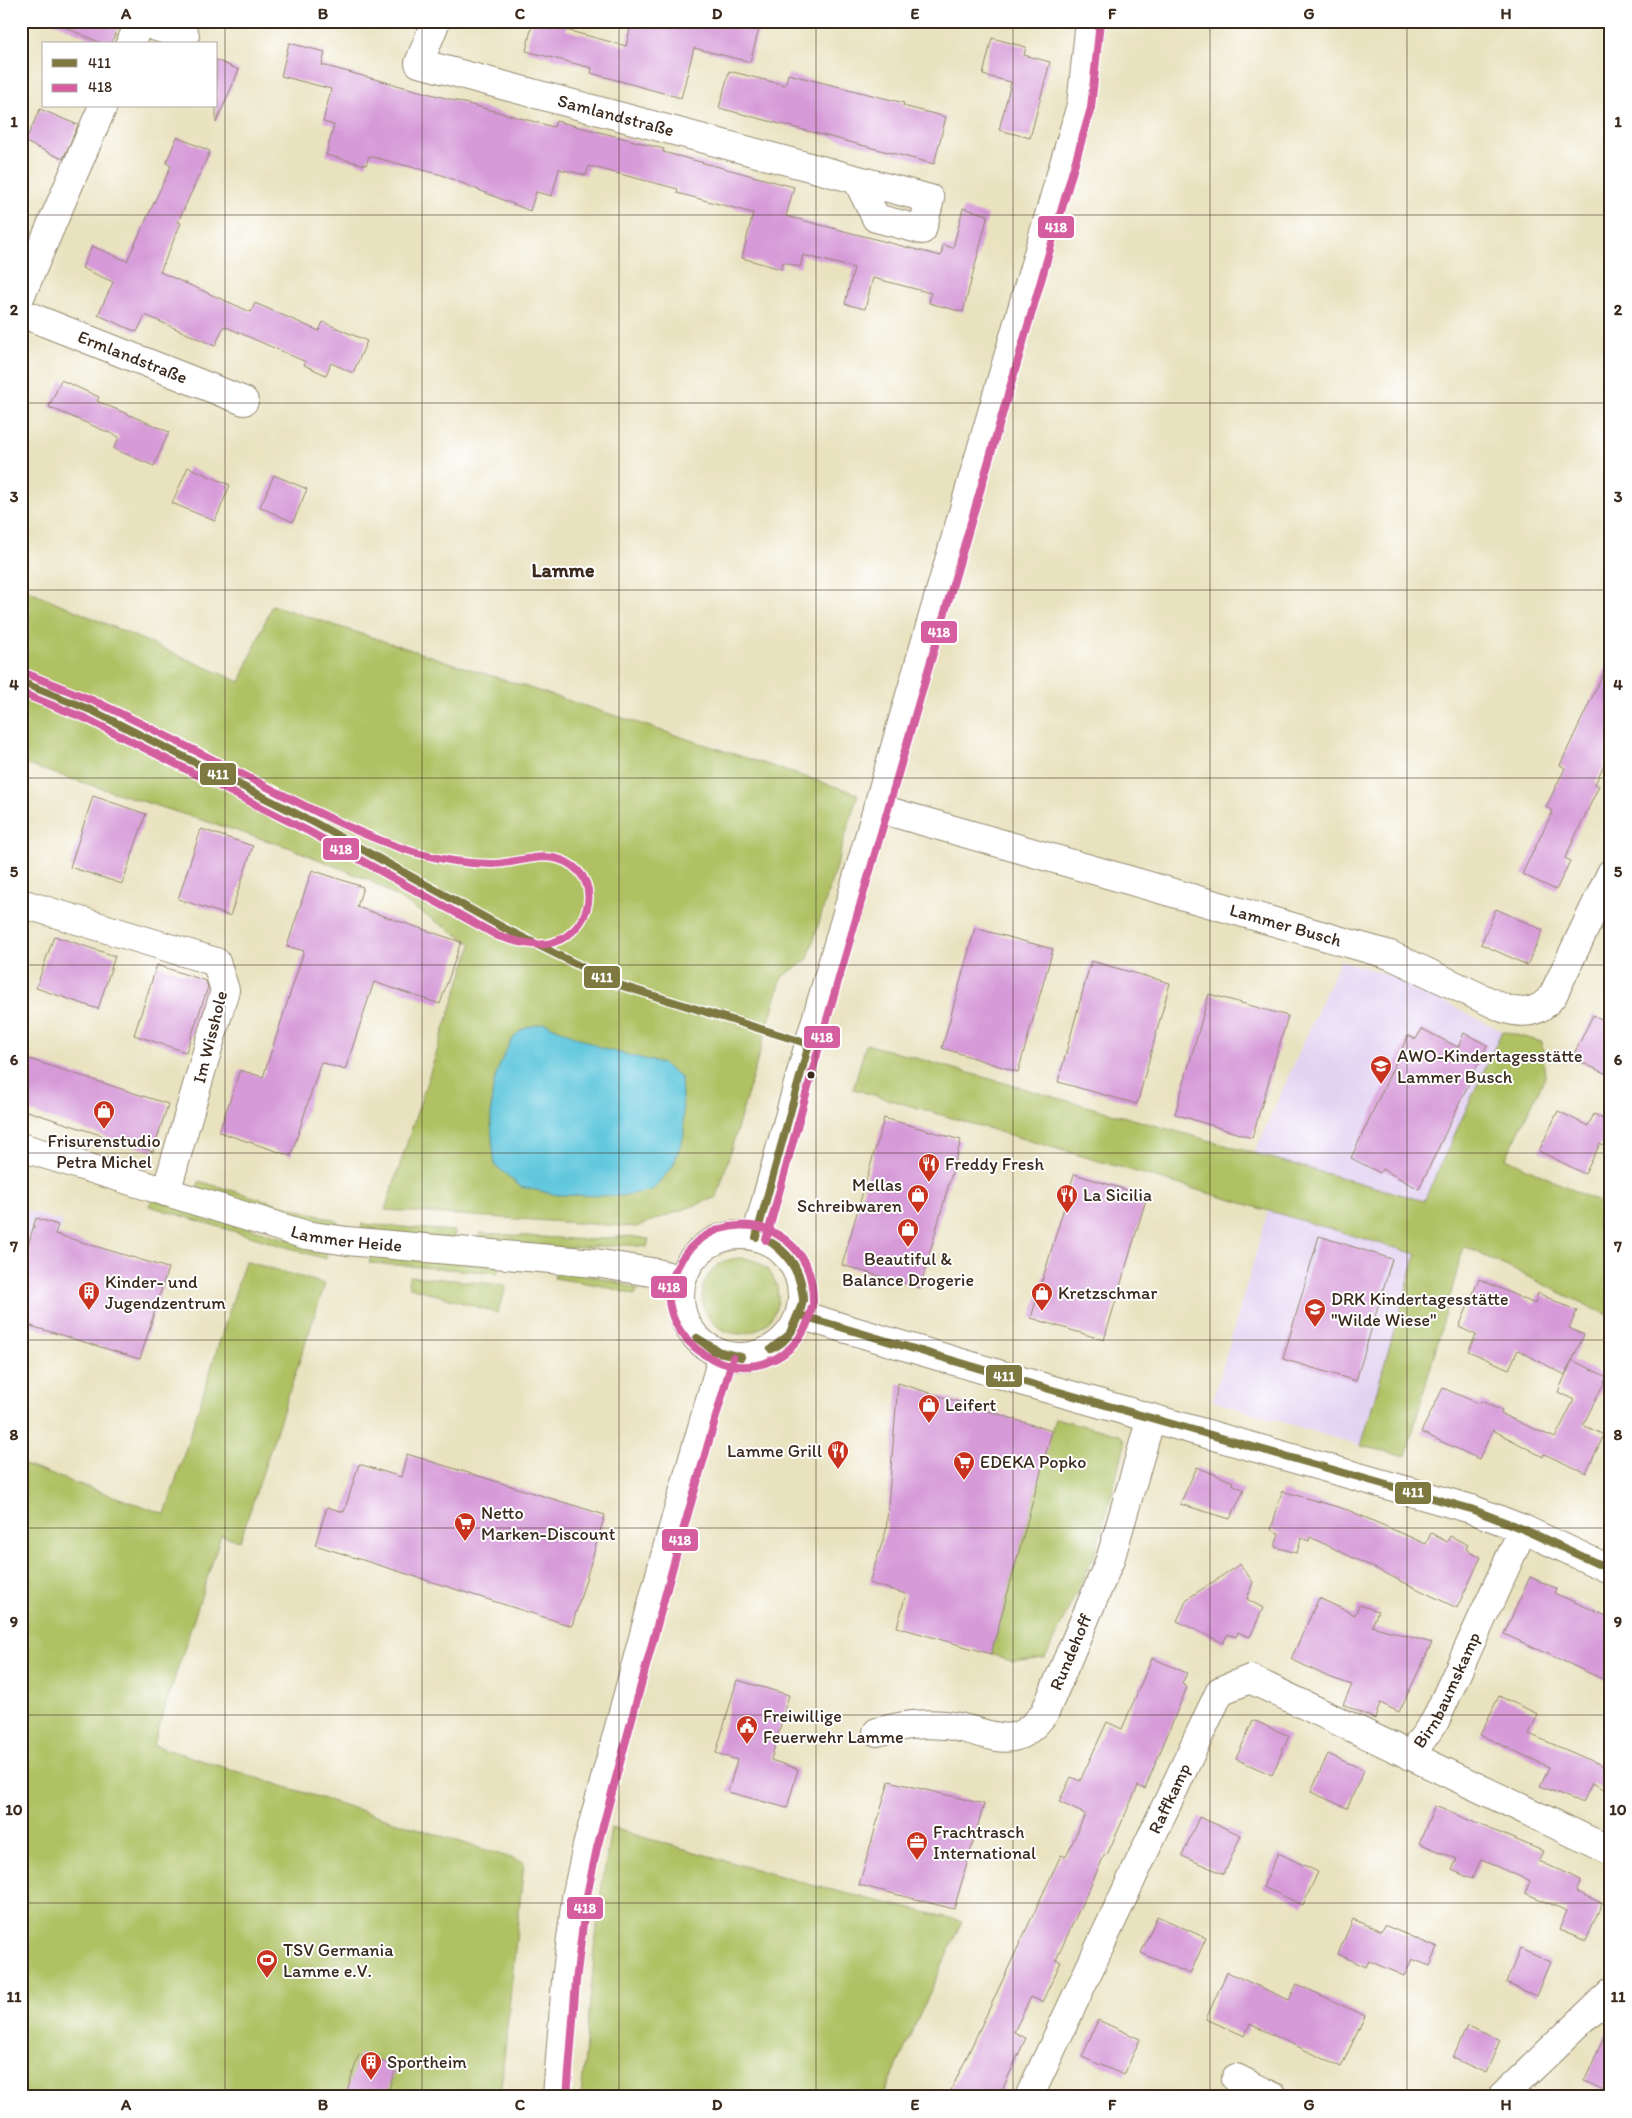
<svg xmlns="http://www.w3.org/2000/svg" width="1632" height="2118" font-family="Itim,sans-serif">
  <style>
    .built { fill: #e3d3f2 }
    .green { fill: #afc164; stroke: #757641 }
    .water { fill: #60c7dd; stroke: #4e787e }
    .building { fill: #d69ad8 }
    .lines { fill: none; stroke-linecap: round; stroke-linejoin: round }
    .street-casing { stroke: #92866e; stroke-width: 30 }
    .secondary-casing { stroke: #92866e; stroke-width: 30 }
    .street { stroke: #fff; stroke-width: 28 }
    .secondary { stroke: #fff; stroke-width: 28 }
    .bus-1-casing { stroke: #fff; stroke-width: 11 }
    .bus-2-casing { stroke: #fff; stroke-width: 11 }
    .bus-1 { stroke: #7e7940; stroke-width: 8 }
    .bus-2 { stroke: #d45e9f; stroke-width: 8 }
    .grid { fill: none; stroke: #3b2a1e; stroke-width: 1; stroke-opacity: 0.55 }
    .bus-dot { fill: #3b2a1e; stroke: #fff; stroke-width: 2 }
    .labels { text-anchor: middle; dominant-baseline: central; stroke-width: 4; stroke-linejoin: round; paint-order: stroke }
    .street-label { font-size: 18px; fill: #3b2a1e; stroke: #fff }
    .poi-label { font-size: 18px; fill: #3b2a1e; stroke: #fff; text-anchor: start }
    .quarter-label { font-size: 20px; font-weight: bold; fill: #3b2a1e; stroke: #fff }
    .line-badge { stroke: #fff; stroke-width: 2 }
    .badge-label { font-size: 14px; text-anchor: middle; font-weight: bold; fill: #fff }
    .neatline { fill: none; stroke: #3b2a1e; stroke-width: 2 }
    .grid-label { font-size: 16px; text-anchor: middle; font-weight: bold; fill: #3b2a1e }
  </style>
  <rect width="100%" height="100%" fill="#fff"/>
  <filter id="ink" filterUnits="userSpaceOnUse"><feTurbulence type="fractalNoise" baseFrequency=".02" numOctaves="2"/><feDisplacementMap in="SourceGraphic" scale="10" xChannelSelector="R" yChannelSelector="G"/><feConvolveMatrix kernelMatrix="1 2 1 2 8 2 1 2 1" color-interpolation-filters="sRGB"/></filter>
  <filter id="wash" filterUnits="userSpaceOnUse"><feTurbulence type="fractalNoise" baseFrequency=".0096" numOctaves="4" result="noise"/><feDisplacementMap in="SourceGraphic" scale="20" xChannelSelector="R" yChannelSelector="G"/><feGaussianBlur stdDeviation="1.12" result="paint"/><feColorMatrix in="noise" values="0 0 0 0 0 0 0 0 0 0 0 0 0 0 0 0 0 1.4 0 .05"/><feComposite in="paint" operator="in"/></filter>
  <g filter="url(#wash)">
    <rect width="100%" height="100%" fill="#e9e2bf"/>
    <path class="built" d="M1340,960L1393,976L1502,1031L1424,1201L1254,1154Z
      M21,1209L63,1222L21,1354Z
      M1268,1211L1417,1254L1361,1446L1213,1401Z"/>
    <path class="green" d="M21,587L240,682L272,605L858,794L808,959L782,977L717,1197L636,1227L385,1210L472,944L371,881L291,848L21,763Z
      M1502,1031L1542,1042L1545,1077L1506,1158L1611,1208V1317L1464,1246L1406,1456L1361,1446L1416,1254L853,1089L866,1044L1424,1201Z
      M199,1181L338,1221V1229L313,1225L197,1190Z
      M152,1199L327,1251L326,1259L149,1206Z
      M362,1224L455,1231L454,1239L361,1231Z
      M480,1233L588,1240L629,1236L649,1239L647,1247L629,1245L569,1248L479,1240Z
      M371,1254L499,1265L498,1273L369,1263Z
      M702 1296a38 38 0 1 1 76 0a38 38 0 1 1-76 0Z
      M245,1261L325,1284L240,1541L221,1535L153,1745L524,1862L500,2097H21V1464L165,1514Z
      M557,1270L598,1277L638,1289L635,1295L598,1285L554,1278Z
      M410,1276L505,1285L506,1289L497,1313L410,1287L408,1283Z
      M1055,1418L1120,1435L1124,1439L1125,1445L1095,1554L1045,1658L1013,1662L991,1654Z
      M611,1828L811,1885L962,1921L883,2097H581L599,1905Z"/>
    <path class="water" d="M545,1023L604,1049L661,1063L681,1077L684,1135L673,1166L652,1190L620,1196L558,1195L521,1187L495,1165C490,1125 486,1087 506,1051C510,1042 517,1031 526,1028C532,1025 539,1025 545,1023Z"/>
    <g id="blocks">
      <path class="building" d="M51,21H121L111,44H103Z
        M533,21H568L566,30L626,46L632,21H728L759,29L750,62L694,48L681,98L591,73L592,68L526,51Z
        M992,38L1026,47L1024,55L1050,62L1030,138L999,130L1011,82L983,75Z
        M289,43L325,52L322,65L554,127L556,121L619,137L664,149L663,152L794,187L786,216L941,256L943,245L953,248L963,208L988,215L963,312L929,303L931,293L873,278L865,309L845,304L854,268L803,255L800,267L783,262L781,269L742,258L753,213L677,193L678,189L589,166L586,175L559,169L552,196L536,192L530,211L442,175L369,156L366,165L326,155L334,125L323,122L331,89L281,76Z
        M216,60L239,70L216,123Z
        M729,71L785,85L788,74L904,103L903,106L946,117L934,164L719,108Z
        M40,109L78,125L63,159L25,142Z
        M177,137L210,151L178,222L181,223L160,272L251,312L255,303L319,331L323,322L367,341L353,373L331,363L326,375L304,365L306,362L224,326L215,346L145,315L137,332L98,315L113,282L82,268L92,246L127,261L171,166L166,163Z
        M61,380L99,397L97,401L169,432L154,466L114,449L119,437L49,407Z
        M188,467L230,485L215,521L172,503Z
        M274,475L307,489L293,522L260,507Z
        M1611,657V750L1595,784L1599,786L1565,858L1570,861L1556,890L1522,874L1553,811L1546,807L1565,768L1560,765Z
        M93,796L146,814L122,884L70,867Z
        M201,829L253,846L230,916L178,899Z
        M312,870L363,887L357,907L461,942L440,1004L374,982L345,1070L321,1062L291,1156L219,1132L240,1070L263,1077L304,951L287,946Z
        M1496,909L1543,930L1527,965L1481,944Z
        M975,928L1053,949L1018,1072L942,1048Z
        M54,936L115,956L98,1009L36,988Z
        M1091,961L1170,983L1137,1104L1058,1082Z
        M157,965L206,981L208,987L186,1052L134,1035Z
        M1209,994L1288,1016L1252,1138L1175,1114Z
        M1593,1015L1611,1024V1076L1572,1058Z
        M1422,1029L1458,1047L1464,1033L1487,1045L1419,1189L1382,1169L1380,1173L1351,1158L1408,1036L1416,1039Z
        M29,1059L168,1104L153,1152L21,1109V1088Z
        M1558,1111L1588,1126L1594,1114L1611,1123V1150L1600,1144L1585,1174L1539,1151Z
        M884,1118L961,1140L920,1288L842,1265Z
        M1074,1174L1147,1196L1104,1340L1031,1318Z
        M36,1218L58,1225L55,1234L168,1268L140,1359L21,1323V1269Z
        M1319,1236L1392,1259L1356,1381L1283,1359Z
        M1479,1279L1535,1304L1538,1293L1577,1311L1569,1328L1584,1335L1565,1375L1518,1350L1509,1369L1468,1351L1476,1335L1459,1327Z
        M1572,1360L1607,1377L1583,1425L1604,1435L1586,1473L1544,1454L1543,1457L1493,1430L1479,1459L1421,1432L1443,1388L1480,1404L1481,1401L1502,1411L1501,1414L1555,1438L1574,1400L1558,1392Z
        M898,1383L1052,1431L991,1654L897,1627L906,1594L869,1583L886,1531Z
        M407,1454L605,1515L572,1626L315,1545L327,1507L344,1512L359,1464L401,1477Z
        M1197,1467L1233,1482L1232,1484L1244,1490L1230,1519L1180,1504Z
        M1282,1491L1348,1510L1426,1544L1431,1533L1447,1542L1450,1536L1468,1545L1466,1549L1481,1557L1457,1608L1310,1537L1309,1541L1301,1538L1297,1553L1275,1547L1279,1533L1271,1530Z
        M1240,1564L1253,1582L1247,1599L1263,1608L1250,1637L1238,1632L1236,1637L1228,1634L1223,1643L1177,1621L1187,1599Z
        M1530,1577L1556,1588L1554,1593L1611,1618V1683L1504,1634Z
        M1319,1598L1355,1615L1359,1605L1378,1611L1372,1626L1432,1643L1399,1712L1380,1703L1375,1719L1343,1704L1352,1685L1326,1676L1291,1659Z
        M1152,1658L1187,1673L1182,1684L1187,1687L1145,1789L1138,1786L1107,1855L1105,1854L1056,1960L1061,1962L1042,2002L1031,1997L1014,2032L1026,2038L999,2097H948L1061,1855L1066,1857L1085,1814L1059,1802L1071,1777L1080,1781L1107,1722L1122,1729Z
        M737,1680L789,1695L771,1760L798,1769L787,1808L728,1792L737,1760L716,1753Z
        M1499,1696L1538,1714L1529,1734L1611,1769V1792L1592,1783L1583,1803L1540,1786L1549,1767L1480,1735Z
        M1253,1720L1289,1736L1272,1775L1236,1759Z
        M1328,1754L1364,1770L1347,1808L1311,1792Z
        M889,1781L984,1804L954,1909L859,1885Z
        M1435,1806L1543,1851L1539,1861L1581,1880L1576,1892L1602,1903L1586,1941L1559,1930L1567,1911L1525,1893L1530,1881L1481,1860L1472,1879L1452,1870L1457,1859L1419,1843Z
        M1199,1817L1241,1835L1224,1874L1182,1856Z
        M1278,1853L1318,1872L1303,1905L1263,1887Z
        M1157,1916L1206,1938L1190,1974L1141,1953Z
        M1353,1919L1381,1931L1384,1925L1438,1948L1430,1966L1412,1959L1404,1976L1369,1961L1366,1967L1338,1954Z
        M1520,1949L1550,1962L1536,1996L1506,1983Z
        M1227,1972L1289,2000L1297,1984L1365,2016L1341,2067L1250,2024L1245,2036L1206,2019Z
        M1098,2020L1140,2039L1124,2075L1082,2057Z
        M1611,2021V2094L1584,2082Z
        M1467,2026L1500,2040L1486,2073L1453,2058Z
        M359,2054L397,2066L386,2097H345Z"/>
    </g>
  </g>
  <g filter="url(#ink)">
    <use href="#blocks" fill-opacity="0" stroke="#92866e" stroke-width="1"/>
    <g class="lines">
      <g class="street-casing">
        <g id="street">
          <path id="s1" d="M436,21L419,63L930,199L922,230L876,218L857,180"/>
          <path d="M130,44L140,22L185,36"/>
          <path d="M21,295L103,106"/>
          <path id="s2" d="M21,313L244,401"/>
          <path id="s3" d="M877,808L1390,955L1503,1008C1523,1015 1540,1013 1553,995L1611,873"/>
          <path d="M21,903L216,962L225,990L166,1192"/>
          <path id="s4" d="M21,1147L306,1235L347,1241L595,1263L657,1273L682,1280"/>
          <path d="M800,1315L1035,1385L1471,1509L1523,1529L1611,1570"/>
          <path id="s5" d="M877,1732C904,1725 916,1723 945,1725C989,1729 1012,1758 1045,1712L1110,1560L1151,1418"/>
          <path id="s6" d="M1410,1756L1435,1721L1523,1529"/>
          <path d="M1236,2078L1274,2097"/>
          <path id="s7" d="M1029,2097L1220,1691L1250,1679L1611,1851"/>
          <path d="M1502,2097L1611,1992"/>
        </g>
      </g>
      <g class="secondary-casing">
        <path id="secondary" d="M680 1296a61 61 0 1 1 122 0a61 61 0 1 1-122 0Z
          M756,1237L809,1044L1081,105L1090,21
          M557,2097L566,1980L576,1898L587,1846L668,1545L723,1355"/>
      </g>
      <use href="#street" class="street"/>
      <use href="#secondary" class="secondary"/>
      <g class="bus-1-casing">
        <path id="bus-1" d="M21,682L93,711L315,823L502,927L616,984L809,1044
          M756,1237L809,1044
          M772,1243C793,1256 803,1276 803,1300
          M772,1243C792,1258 801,1276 803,1300
          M800,1315L1035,1385L1471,1509L1523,1529L1611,1570
          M697,1338L718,1351L741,1357
          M697,1338L714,1351L741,1357
          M771,1349L789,1335L802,1304
          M771,1349C789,1342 799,1322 802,1304"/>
      </g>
      <g class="bus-2-casing">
        <path id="bus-2" d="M25,673L94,701
          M21,693L87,719
          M91,721L310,832L498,936C513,941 530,946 546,944C587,938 607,883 566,862C542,850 517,864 492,864C466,864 438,859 413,852C362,836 313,810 265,786C210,758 155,730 99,703
          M766,1240L819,1047L1091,108L1100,22
          M812,1307C799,1375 719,1386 681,1332C673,1321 667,1304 669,1289C670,1282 674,1275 677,1268C701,1214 779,1210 806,1265C812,1277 813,1289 813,1302
          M567,2097L576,1981L586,1900L597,1848L678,1548L733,1358"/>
      </g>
      <use href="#bus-1" class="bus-1"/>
      <use href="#bus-2" class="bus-2"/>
    </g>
  </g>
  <path class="grid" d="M225,21V2097M422,21V2097M619,21V2097M816,21V2097M1013,21V2097M1210,21V2097M1407,21V2097M21,215H1611M21,403H1611M21,590H1611M21,778H1611M21,965H1611M21,1153H1611M21,1340H1611M21,1528H1611M21,1715H1611M21,1903H1611"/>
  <defs>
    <g id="school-pin" transform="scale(1.125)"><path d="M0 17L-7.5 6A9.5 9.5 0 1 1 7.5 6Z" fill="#c8321e" stroke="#fff"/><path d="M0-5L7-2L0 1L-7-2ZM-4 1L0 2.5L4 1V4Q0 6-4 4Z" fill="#fff"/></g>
    <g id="shop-pin" transform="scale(1.125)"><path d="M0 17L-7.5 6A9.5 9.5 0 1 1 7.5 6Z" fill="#c8321e" stroke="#fff"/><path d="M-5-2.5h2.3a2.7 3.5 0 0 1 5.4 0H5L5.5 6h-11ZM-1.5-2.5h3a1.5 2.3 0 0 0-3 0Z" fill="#fff"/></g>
    <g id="restaurant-pin" transform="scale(1.125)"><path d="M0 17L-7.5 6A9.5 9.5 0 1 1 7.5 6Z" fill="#c8321e" stroke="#fff"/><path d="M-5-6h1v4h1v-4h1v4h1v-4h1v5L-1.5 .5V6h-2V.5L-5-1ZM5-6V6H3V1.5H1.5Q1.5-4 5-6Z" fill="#fff"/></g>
    <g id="building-pin" transform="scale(1.125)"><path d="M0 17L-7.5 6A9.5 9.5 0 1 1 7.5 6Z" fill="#c8321e" stroke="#fff"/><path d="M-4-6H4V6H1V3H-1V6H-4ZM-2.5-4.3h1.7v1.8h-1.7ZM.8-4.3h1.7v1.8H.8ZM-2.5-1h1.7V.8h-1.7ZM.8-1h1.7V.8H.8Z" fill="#fff"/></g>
    <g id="supermarket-pin" transform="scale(1.125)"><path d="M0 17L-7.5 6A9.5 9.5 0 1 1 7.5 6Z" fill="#c8321e" stroke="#fff"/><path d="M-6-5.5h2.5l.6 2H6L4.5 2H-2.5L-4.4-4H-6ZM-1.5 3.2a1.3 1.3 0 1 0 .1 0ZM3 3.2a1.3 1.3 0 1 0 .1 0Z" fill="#fff"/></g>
    <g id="civic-pin" transform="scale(1.125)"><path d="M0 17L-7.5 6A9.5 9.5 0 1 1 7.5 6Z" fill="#c8321e" stroke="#fff"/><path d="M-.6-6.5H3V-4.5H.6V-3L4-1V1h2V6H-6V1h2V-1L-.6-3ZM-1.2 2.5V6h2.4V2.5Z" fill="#fff"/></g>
    <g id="office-pin" transform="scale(1.125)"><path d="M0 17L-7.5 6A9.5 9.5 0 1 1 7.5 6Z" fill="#c8321e" stroke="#fff"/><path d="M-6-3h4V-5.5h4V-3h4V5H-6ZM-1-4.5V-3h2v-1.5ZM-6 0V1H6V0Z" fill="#fff"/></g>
    <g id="stadium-pin" transform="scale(1.125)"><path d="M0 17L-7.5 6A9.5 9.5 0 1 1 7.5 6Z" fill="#c8321e" stroke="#fff"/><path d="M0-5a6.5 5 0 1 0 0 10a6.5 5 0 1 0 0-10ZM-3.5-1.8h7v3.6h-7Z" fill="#fff"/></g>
  </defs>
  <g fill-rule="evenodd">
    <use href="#school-pin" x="1381" y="1066"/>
    <use href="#shop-pin" x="104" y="1111"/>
    <use href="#restaurant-pin" x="929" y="1164"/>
    <use href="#shop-pin" x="918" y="1195"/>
    <use href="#restaurant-pin" x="1067" y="1195"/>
    <use href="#shop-pin" x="908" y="1229"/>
    <use href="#building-pin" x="89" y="1292"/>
    <use href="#shop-pin" x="1042" y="1293"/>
    <use href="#school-pin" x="1315" y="1309"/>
    <use href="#shop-pin" x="929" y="1405"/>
    <use href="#restaurant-pin" x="838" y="1451"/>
    <use href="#supermarket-pin" x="964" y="1462"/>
    <use href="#supermarket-pin" x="465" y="1523"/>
    <use href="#civic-pin" x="747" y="1726"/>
    <use href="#office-pin" x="917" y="1842"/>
    <use href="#stadium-pin" x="267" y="1960"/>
    <use href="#building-pin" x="371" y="2062"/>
  </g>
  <circle class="bus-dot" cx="811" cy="1075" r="4.5"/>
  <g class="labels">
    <g class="street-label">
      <text stroke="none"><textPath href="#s1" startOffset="249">Samlandstraße</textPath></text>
      <text stroke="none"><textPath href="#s2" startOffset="120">Ermlandstraße</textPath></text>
      <text stroke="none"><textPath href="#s3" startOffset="425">Lammer Busch</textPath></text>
      <text transform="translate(210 1037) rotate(-76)">Im Wisshole</text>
      <text stroke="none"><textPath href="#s4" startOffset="339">Lammer Heide</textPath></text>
      <text stroke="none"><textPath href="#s5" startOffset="245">Rundehoff</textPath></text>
      <text stroke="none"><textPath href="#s6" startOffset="76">Birnbaumskamp</textPath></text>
      <text stroke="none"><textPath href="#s7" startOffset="330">Raffkamp</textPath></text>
    </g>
    <g class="poi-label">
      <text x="1397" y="1056">AWO-Kindertagesstätte<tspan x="1397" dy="21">Lammer Busch</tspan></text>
      <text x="104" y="1141" text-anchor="middle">Frisurenstudio<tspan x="104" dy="21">Petra Michel</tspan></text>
      <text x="945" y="1164">Freddy Fresh</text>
      <text x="902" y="1185" text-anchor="end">Mellas<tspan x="902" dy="21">Schreibwaren</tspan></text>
      <text x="1083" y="1195">La Sicilia</text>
      <text x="908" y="1259" text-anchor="middle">Beautiful &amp;<tspan x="908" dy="21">Balance Drogerie</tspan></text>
      <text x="105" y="1282">Kinder- und<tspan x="105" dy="21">Jugendzentrum</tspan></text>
      <text x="1058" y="1293">Kretzschmar</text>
      <text x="1331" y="1299">DRK Kindertagesstätte<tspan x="1331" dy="21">"Wilde Wiese"</tspan></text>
      <text x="945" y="1405">Leifert</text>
      <text x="822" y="1451" text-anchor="end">Lamme Grill</text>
      <text x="980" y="1462">EDEKA Popko</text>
      <text x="481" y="1513">Netto<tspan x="481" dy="21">Marken-Discount</tspan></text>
      <text x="763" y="1716">Freiwillige<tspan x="763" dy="21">Feuerwehr Lamme</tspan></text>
      <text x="933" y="1832">Frachtrasch<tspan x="933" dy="21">International</tspan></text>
      <text x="283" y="1950">TSV Germania<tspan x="283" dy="21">Lamme e.V.</tspan></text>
      <text x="387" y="2062">Sportheim</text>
    </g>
    <g class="quarter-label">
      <text x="563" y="570">Lamme</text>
    </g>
  </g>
  <g class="line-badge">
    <rect x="1037" y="215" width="38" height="24" rx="5" fill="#d45e9f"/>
    <rect x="920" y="620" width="38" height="24" rx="5" fill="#d45e9f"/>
    <rect x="199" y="762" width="38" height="24" rx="5" fill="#7e7940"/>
    <rect x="322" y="837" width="38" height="24" rx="5" fill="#d45e9f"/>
    <rect x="583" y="965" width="38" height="24" rx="5" fill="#7e7940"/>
    <rect x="803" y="1025" width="38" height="24" rx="5" fill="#d45e9f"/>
    <rect x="650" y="1275" width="38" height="24" rx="5" fill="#d45e9f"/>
    <rect x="985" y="1364" width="38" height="24" rx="5" fill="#7e7940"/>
    <rect x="1394" y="1481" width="38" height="24" rx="5" fill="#7e7940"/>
    <rect x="661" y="1528" width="38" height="24" rx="5" fill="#d45e9f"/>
    <rect x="566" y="1896" width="38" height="24" rx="5" fill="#d45e9f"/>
  </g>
  <g class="badge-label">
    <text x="1056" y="232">418</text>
    <text x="939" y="637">418</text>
    <text x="218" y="779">411</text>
    <text x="341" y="854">418</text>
    <text x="602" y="982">411</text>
    <text x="822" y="1042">418</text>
    <text x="669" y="1292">418</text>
    <text x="1004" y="1381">411</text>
    <text x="1413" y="1497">411</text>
    <text x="680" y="1545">418</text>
    <text x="585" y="1913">418</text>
  </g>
  <rect width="1632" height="2118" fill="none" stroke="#fff" stroke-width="55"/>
  <rect x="42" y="42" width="175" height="65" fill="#ffffff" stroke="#b1aaa5"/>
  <rect x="52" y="59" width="25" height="8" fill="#7e7940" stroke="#b1aaa5"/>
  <text x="88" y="68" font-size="15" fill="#3b2a1e">411</text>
  <rect x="52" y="84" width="25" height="8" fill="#d45e9f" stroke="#b1aaa5"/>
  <text x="88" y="92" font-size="15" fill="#3b2a1e">418</text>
  <rect x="28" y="28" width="1576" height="2062" class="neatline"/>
  <g class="grid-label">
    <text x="126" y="19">A</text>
    <text x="323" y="19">B</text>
    <text x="520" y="19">C</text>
    <text x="717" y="19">D</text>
    <text x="915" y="19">E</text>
    <text x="1112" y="19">F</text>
    <text x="1309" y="19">G</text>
    <text x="1506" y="19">H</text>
    <text x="14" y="127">1</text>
    <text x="1618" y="127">1</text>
    <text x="14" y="315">2</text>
    <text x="1618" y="315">2</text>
    <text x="14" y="502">3</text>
    <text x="1618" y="502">3</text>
    <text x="14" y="690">4</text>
    <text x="1618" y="690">4</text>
    <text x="14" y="877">5</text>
    <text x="1618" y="877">5</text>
    <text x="14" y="1065">6</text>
    <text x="1618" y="1065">6</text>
    <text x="14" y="1252">7</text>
    <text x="1618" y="1252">7</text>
    <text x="14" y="1440">8</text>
    <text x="1618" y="1440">8</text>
    <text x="14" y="1627">9</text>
    <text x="1618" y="1627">9</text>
    <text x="14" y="1815">10</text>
    <text x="1618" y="1815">10</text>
    <text x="14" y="2002">11</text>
    <text x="1618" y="2002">11</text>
    <text x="126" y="2110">A</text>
    <text x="323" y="2110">B</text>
    <text x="520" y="2110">C</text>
    <text x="717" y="2110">D</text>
    <text x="915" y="2110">E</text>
    <text x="1112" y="2110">F</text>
    <text x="1309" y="2110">G</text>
    <text x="1506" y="2110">H</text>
  </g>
</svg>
